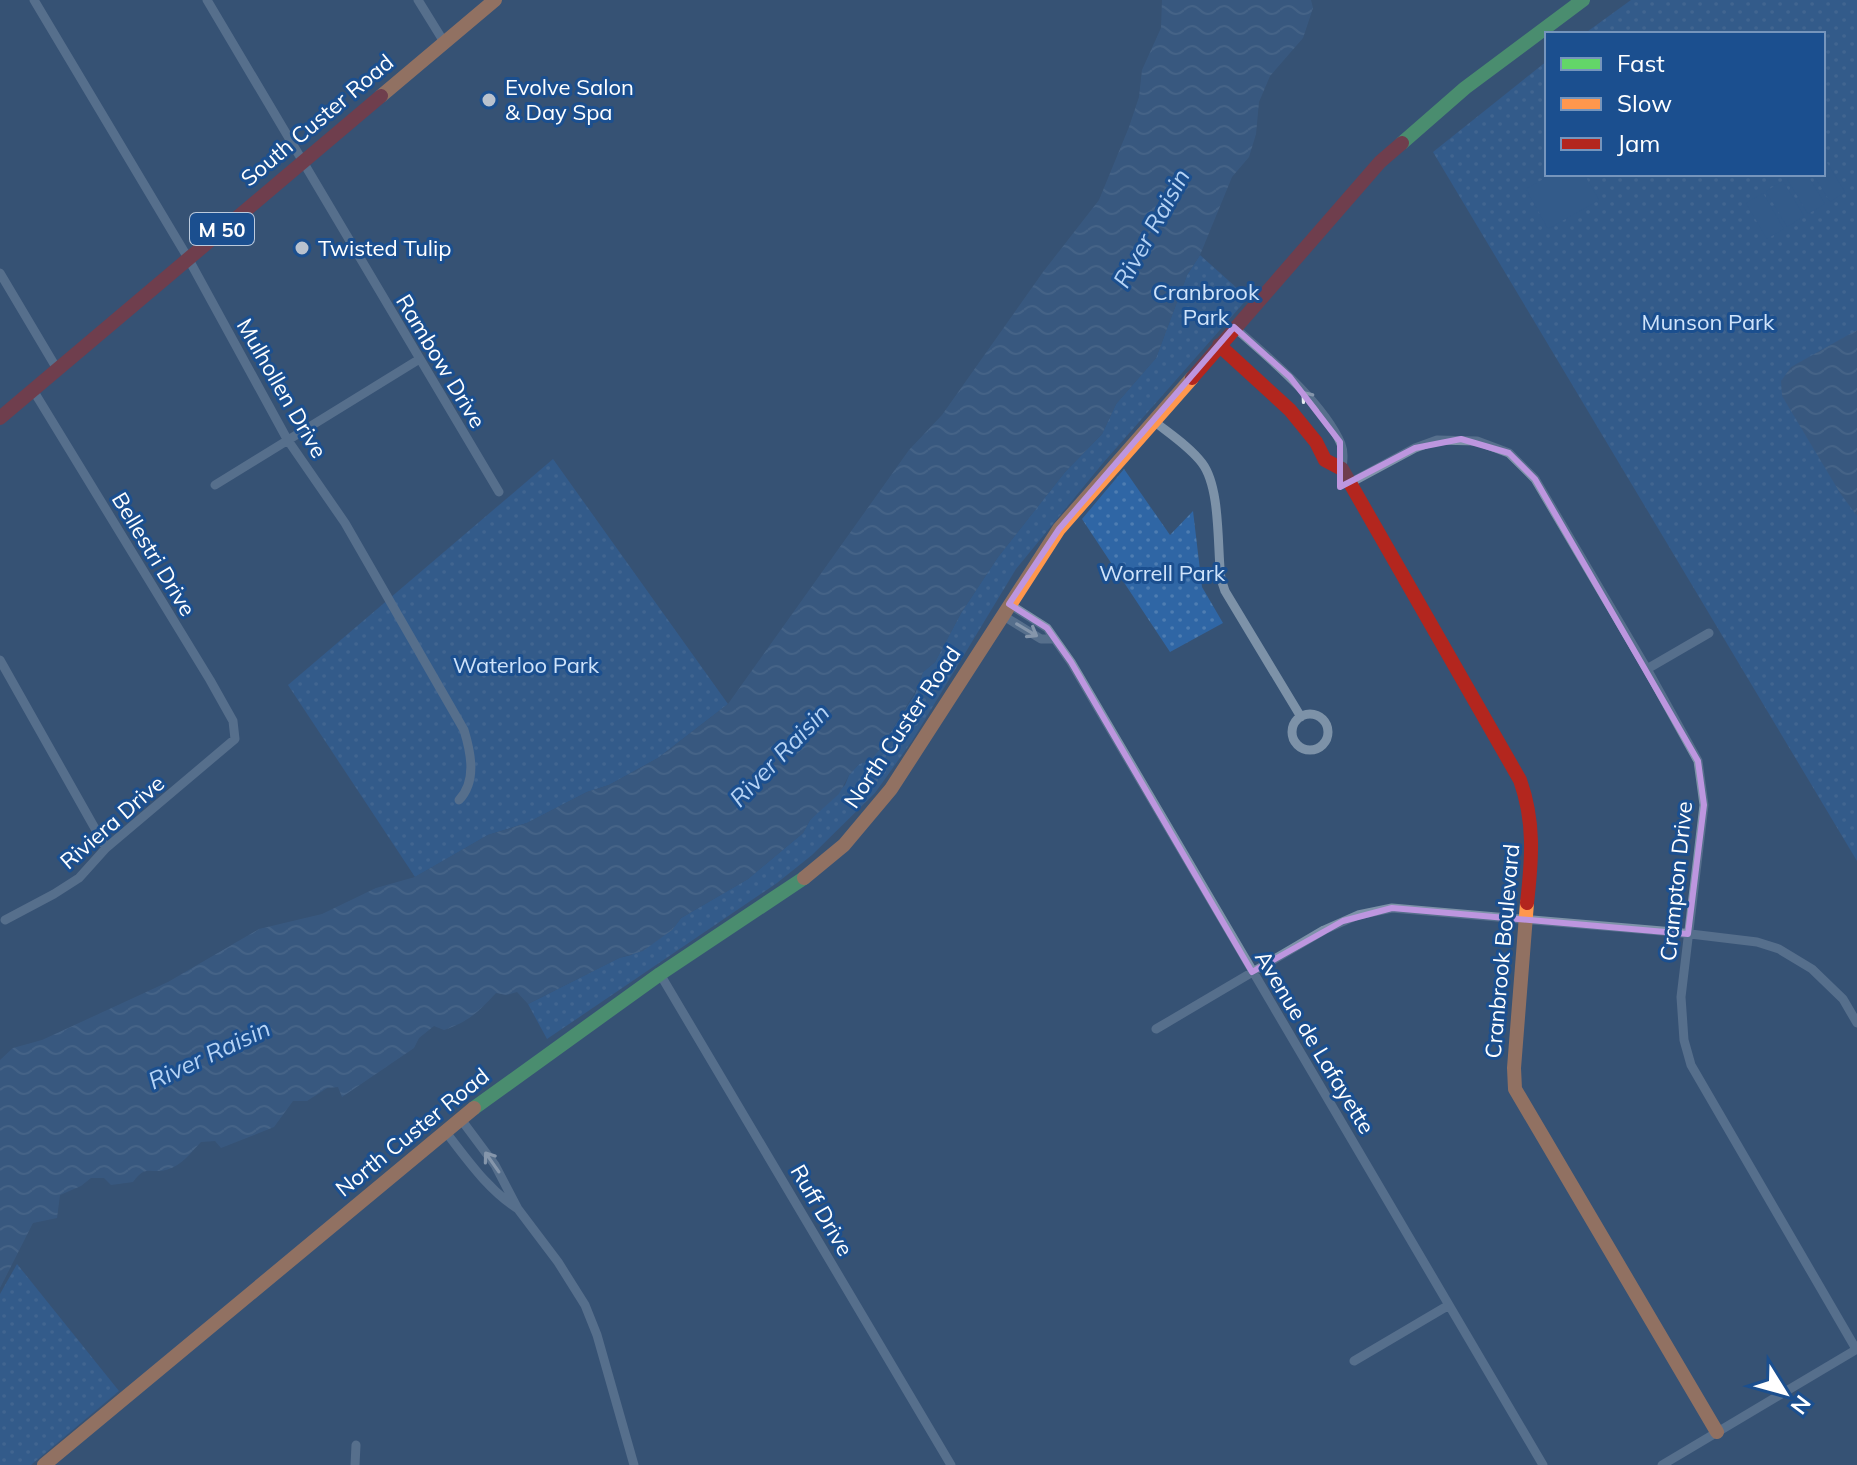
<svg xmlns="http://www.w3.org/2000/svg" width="1857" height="1465" font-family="Mulish,sans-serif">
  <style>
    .park { fill: url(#park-dots) }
    .garden { fill: #2f66a5 }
    .water { fill: url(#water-waves) }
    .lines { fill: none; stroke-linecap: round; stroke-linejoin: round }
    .street { stroke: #7d92a8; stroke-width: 9 }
    .fast { stroke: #63d668; stroke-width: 14 }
    .slow { stroke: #ff974d; stroke-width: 14 }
    .jam { stroke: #b3261e; stroke-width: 14 }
    .oneway { stroke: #e5e9ee }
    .marked { fill: none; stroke: #bd96df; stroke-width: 6; stroke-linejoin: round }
    .poi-dot { fill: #b9c2ce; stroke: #1b4f8f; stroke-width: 3 }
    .labels { text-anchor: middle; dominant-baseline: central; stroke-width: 6; stroke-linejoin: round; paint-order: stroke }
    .shield { fill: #1b4f8f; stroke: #bbcadd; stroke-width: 2 }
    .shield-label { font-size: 20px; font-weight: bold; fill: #fff }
    .poi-label { font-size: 22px; fill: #fff; stroke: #1b4f8f; text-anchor: start }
    .street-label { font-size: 22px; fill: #fff; stroke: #1b4f8f }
    .park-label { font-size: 22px; fill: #cfe3fa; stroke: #1b4f8f }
    .water-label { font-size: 24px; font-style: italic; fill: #b5d3f5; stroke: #1b4f8f }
  </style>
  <defs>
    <pattern id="park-dots" width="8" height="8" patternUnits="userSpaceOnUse" patternTransform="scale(2)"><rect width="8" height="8" fill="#2f66a5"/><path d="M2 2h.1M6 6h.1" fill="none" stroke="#4e7db2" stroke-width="1.8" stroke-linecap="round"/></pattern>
    <pattern id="water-waves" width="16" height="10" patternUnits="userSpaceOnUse" patternTransform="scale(2)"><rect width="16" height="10" fill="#3b618d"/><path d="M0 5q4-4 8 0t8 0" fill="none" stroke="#58799e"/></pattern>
  </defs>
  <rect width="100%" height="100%" fill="#365274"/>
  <path class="park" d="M1631,0H1857V861L1433,152L1547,61V174H1823V34H1584Z
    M1200,255L1248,298L1103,463L1016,569L912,741L875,793L812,855L777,883L547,1039L528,1004L619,958L631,955L672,930L681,918L748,879L803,833L810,820L845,785L849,775L859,764L870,760L879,750L915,694L923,672L935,662L961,613L998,557L1065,472L1102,434L1116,404L1156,358L1187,275Z
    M553,459L728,704L658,758L609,785L587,792L527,823L488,835L415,877L288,685Z
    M1124,469L1170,535L1193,511L1202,587L1223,623L1170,652L1082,519Z
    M17,1264L119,1391L31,1465H0V1294Z"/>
  <path class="garden" d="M1824,158L1845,192L1830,202L1813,174H1823Z
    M1552,174H1584L1599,200L1548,229L1526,189Z
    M1796,174H1807L1825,204L1808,214L1787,179Z
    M1783,181L1804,216L1787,227L1766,191Z
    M1763,193L1784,229L1767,239L1746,203Z"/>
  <path class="water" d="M1162,0H1311L1313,8L1303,38L1270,76L1259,102L1256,134L1249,157L1232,177L1200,255L1187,275L1156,358L1116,404L1102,434L1065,472L998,557L961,613L935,662L923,672L914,694L879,750L870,761L859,764L849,775L839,794L810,820L803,833L748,879L681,918L672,930L643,951L619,958L528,1004L517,992L506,995L496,993C478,1012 470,1021 444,1030L434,1026L419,1038L414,1048L342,1097L338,1087L327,1088L307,1101H293L274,1127L221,1148L215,1141L201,1142C191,1152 182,1166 166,1170C149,1174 146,1164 133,1182L111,1185L104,1178H91L81,1186L60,1195L57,1218L33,1223L0,1288V1060L13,1048L42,1040L168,982L259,929L322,914L376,888L415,877L488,835L527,823L587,792L609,785L658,758L728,704L909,450L942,415L1043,272L1099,200L1129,127L1139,97L1142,70L1161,28Z
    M1857,330V516L1840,493L1782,396L1781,381L1791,367Z"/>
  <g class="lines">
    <path class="street" d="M34,0L188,258L287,439L345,523L464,730C471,753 477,781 459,800
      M207,0L499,492
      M418,0L444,42
      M0,273L57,369
      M1234,327C1268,357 1323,402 1341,444C1344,452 1343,460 1342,469
      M1155,422C1170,434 1190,447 1202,463C1221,488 1217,547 1221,579L1225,591L1301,717
      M1350,483L1415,448L1437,440L1477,441L1509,453L1535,479L1647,669L1698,761L1704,805L1681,997L1684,1040L1691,1065L1856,1349
      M215,485L418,360
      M1009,604L1047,628L1071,662L1543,1465
      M1002,615L1041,639H1054
      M0,660L106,848
      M1647,669L1709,633
      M1292 732a18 18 0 1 1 36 0a18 18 0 1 1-36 0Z
      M5,920L54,894L79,878L106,848L235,739L233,721L210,680L33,390
      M660,974L951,1465
      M1156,1029L1324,930L1358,915L1392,908L1674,932L1757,942L1779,949L1812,969L1843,999L1857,1023
      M460,1118L495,1165L518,1209L558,1262L585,1305L597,1335L634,1465
      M445,1131C467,1159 487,1189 518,1209
      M1354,1361L1449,1305
      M355,1465L356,1445
      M1662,1465L1857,1349"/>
    <path class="fast" d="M1402,143L1465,88L1583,0
      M474,1108L660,974L804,878"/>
    <path class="slow" d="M381,96L495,0
      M804,878L844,845L891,789L1059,529L1192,378
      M1527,903L1514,1068L1515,1089L1717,1432
      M44,1465L474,1108"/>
    <path class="jam" d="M1219,345L1290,410L1316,442L1325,460L1342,469L1520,780C1535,822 1532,859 1527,903
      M1192,378L1380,162L1402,143
      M0,418L381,96"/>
  </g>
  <defs><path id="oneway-shaft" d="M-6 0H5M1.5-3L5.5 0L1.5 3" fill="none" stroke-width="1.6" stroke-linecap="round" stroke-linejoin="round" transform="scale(2)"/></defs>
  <g class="oneway">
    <use href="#oneway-shaft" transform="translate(1310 401) rotate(-129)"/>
    <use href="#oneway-shaft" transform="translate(1027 630) rotate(31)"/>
    <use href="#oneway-shaft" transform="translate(492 1162) rotate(-125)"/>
  </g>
  <path d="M0 0H1857V1465H0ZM1234,327L1290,377L1340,442V487L1415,448L1461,439L1509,453L1535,479L1698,761L1704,805L1688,934L1392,908L1343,921L1252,972L1071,662L1047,628L1009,604L1059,529Z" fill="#365274" fill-opacity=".55" fill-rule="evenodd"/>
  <path class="marked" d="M1234,327L1290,377L1340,442V487L1415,448L1461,439L1509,453L1535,479L1698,761L1704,805L1688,934L1392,908L1343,921L1252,972L1071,662L1047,628L1009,604L1059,529Z"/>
  <g class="poi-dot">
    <circle cx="489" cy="100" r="8"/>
    <circle cx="302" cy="248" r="8"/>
  </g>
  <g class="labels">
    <rect class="shield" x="190" y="213" width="64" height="32" rx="6"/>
    <g class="shield-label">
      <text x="222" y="229">M 50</text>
    </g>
    <g class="poi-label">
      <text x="505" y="87">Evolve Salon<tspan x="505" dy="25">&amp; Day Spa</tspan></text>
      <text x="318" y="248">Twisted Tulip</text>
    </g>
    <g class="street-label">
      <text transform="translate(317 120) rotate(-40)">South Custer Road</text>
      <text transform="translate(441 361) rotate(59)">Rambow Drive</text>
      <text transform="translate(282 388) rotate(60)">Mulhollen Drive</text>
      <text transform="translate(154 554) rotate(59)">Bellestri Drive</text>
      <text transform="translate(902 727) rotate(-56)">North Custer Road</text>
      <text transform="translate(112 822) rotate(-41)">Riviera Drive</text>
      <text transform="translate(1676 881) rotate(-84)">Crampton Drive</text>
      <text transform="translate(1502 951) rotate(-85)">Cranbrook Boulevard</text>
      <text transform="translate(1315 1042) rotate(59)">Avenue de Lafayette</text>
      <text transform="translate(412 1132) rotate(-39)">North Custer Road</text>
      <text transform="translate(822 1210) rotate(60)">Ruff Drive</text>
    </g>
    <g class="park-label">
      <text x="1206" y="292">Cranbrook<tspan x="1206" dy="25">Park</tspan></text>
      <text x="1708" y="322">Munson Park</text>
      <text x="1162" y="573">Worrell Park</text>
      <text x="526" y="665">Waterloo Park</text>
    </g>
    <g class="water-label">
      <text transform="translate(1151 228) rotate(-61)">River Raisin</text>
      <text transform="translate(779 755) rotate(-46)">River Raisin</text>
      <text transform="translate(209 1054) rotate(-25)">River Raisin</text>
    </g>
  </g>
  <rect x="1545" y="32" width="280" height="144" fill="#1b4f8f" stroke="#7695bc" stroke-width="2"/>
  <rect x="1561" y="58" width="40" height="12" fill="#63d668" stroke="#7695bc" stroke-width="2"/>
  <text x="1617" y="72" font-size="24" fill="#ffffff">Fast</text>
  <rect x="1561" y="98" width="40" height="12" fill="#ff974d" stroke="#7695bc" stroke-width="2"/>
  <text x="1617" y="112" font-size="24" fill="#ffffff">Slow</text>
  <rect x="1561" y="138" width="40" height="12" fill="#b3261e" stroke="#7695bc" stroke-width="2"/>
  <text x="1617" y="152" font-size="24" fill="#ffffff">Jam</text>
  <g transform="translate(1785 1393) rotate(127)" stroke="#1b4f8f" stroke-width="6" paint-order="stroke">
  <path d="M0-6L14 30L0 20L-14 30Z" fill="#ffffff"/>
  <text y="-12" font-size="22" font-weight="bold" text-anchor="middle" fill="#ffffff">N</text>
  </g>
</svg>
